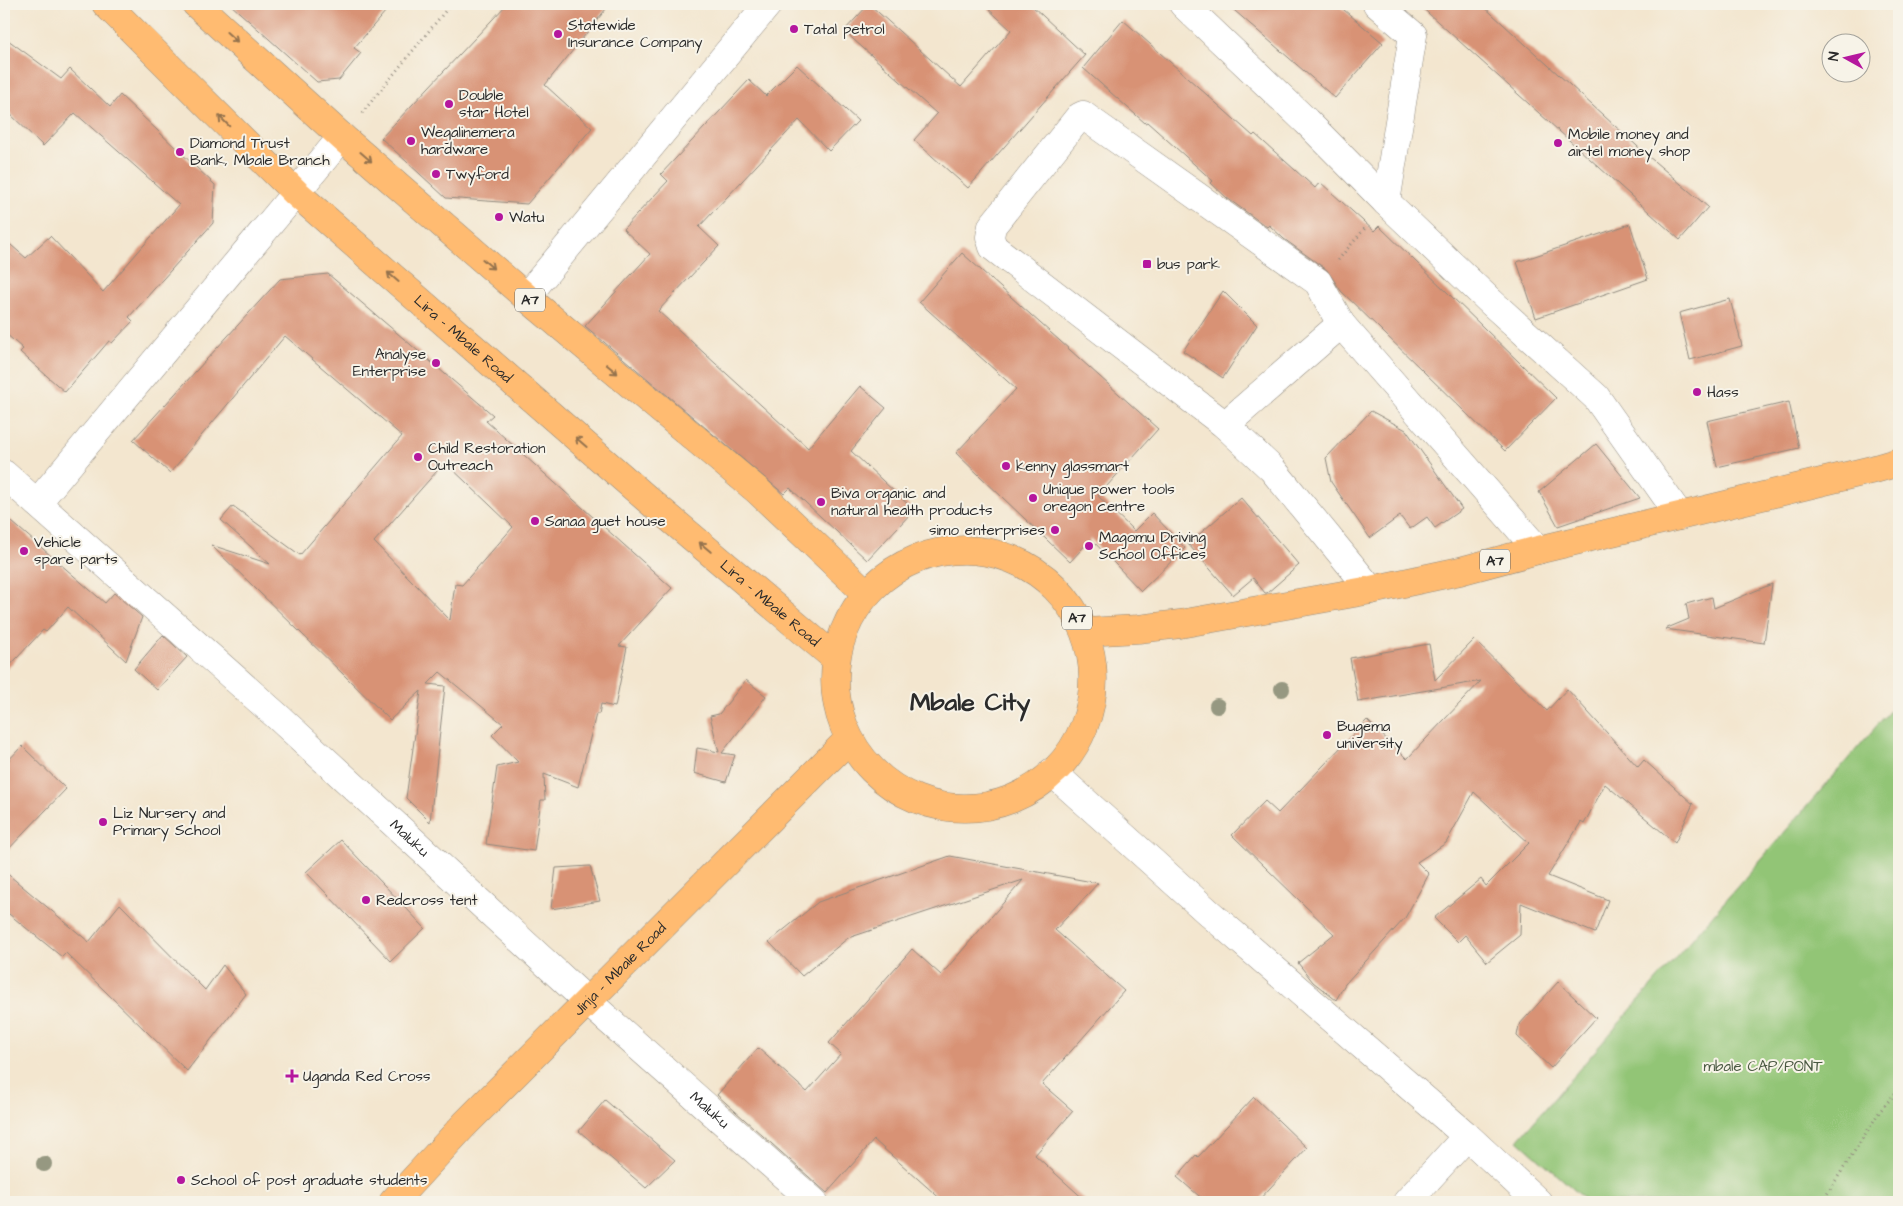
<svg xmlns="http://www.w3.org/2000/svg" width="1903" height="1206" font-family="'Architects Daughter',sans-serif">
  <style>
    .green { fill: #92c576; stroke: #5e7850 }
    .building { fill: #d89274; fill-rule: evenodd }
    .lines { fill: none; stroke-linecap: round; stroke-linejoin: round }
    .minor-casing { stroke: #8f887d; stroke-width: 29 }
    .major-casing { stroke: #8f887d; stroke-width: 29 }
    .path { stroke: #8f887d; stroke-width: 3; stroke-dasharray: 1 4; stroke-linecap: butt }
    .minor { stroke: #fff; stroke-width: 28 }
    .major { stroke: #ffbb71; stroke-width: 28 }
    .tree { fill: #969881 }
    .oneway { stroke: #95734e }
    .poi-dot { fill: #b5179e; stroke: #f7f3e8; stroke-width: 2 }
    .labels { text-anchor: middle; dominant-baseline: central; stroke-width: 4; stroke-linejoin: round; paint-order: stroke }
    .shield { fill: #f7f3e8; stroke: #686764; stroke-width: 1 }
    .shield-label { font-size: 14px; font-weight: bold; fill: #2b2b2b }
    .poi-label { font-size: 15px; fill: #2b2b2b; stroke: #f7f3e8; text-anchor: start }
    .street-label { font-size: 15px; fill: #2b2b2b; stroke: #f7f3e8 }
    .park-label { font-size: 15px; fill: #4a5942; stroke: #f7f3e8 }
    .town-label { font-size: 25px; font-weight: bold; fill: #2b2b2b; stroke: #f7f3e8 }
  </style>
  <rect width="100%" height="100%" fill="#f7f3e8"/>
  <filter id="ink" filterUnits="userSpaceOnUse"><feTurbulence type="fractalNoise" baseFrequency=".02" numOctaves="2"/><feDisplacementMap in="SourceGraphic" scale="10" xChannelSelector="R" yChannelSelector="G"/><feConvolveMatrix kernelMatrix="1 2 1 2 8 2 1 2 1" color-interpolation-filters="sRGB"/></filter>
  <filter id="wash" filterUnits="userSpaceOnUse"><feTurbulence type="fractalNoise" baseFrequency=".0096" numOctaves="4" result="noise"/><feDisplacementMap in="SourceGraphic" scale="20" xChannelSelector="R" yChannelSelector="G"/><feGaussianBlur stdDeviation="1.12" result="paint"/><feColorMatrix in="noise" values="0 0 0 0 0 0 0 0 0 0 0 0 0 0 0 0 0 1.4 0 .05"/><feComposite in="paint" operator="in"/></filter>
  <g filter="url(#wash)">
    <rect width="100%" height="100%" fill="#f3e6cf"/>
    <path class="green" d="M1899,700V1202H1588L1518,1140Z"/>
    <g id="blocks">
      <path class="building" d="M230,4H392L354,48L361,53L339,80L317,82Z
        M507,4H610L545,85L592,128L527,204L446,198L381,138Z
        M869,4L961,87L1011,30L983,4H1030L1085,55L968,188L914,140L937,114L844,31Z
        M1227,4H1337L1383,43L1335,98Z
        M1418,4H1481L1648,156L1708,207L1680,240Z
        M1123,20L1253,136L1255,134L1315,188L1320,182L1374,231L1379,226L1556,398L1505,451L1341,291L1327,270L1284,239L1269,225L1267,227L1227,198L1211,183L1213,181L1147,122L1145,123L1083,68Z
        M4,37L61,79L70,69L110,107L120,95L215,185L213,223L129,317L133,321L112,343L109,341L65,392L20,352L23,349L4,332V239L26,258L50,236L103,292L179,205L75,113L43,146L4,108Z
        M797,65L858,121L829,151L799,120L699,227L719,246L658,311L808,448L860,386L886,408L851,451L914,510L867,560L790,488L784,494L585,326L650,254L623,229L668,181L661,174L749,80L766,96Z
        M1630,224L1648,279L1536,318L1517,262Z
        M962,253L1158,429L1098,496L1134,531L1152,513L1185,548L1141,591L1091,539L1070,562L956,453L1016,389L919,302Z
        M328,274L493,415L486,421L672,588L619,646L627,647L615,707L601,704L599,714H596L578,787L544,774L545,800H541L534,851L486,844L497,767L518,762L492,735L503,724L440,672L428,684L445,686L430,822L406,798L421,691L390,720L211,545L270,564L221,520L233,506L300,555L402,436L285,336L170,473L133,440L280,279ZM445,462L513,527L462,585L455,584L450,620L374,542Z
        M1223,291L1257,325L1223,378L1183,351Z
        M1730,299L1742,346L1690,360L1679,313Z
        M1789,402L1799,448L1717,467L1707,421Z
        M1371,411L1406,430L1462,509L1435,528L1427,517L1410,529L1400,516L1370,538L1331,482L1326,458Z
        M1596,444L1640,498L1558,526L1539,492Z
        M1241,498L1299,565L1267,593H1265L1253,578L1233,595L1188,544Z
        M4,515L105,603L114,593L142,617L126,661L68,607L46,632L43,630L4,672Z
        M1772,584L1764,643L1665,629L1689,619L1686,604L1712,597L1714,608Z
        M163,635L187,657L157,690L134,669Z
        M1474,640L1547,711L1567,689L1638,767L1644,760L1693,804L1675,843L1605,784L1584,824L1581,822L1548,876L1608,900L1595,933L1521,903L1520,935L1487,962L1465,935L1458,942L1434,918L1481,879L1486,886L1529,843L1474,792L1446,843L1417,862L1429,874L1405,918L1345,984L1336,1000L1313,982L1298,963L1334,934L1232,835L1265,801L1278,813L1367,720L1407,759L1481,681L1358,702L1350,658L1429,644L1435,680Z
        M746,680L766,696L722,753L735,755L726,782L694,773L697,748L719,752L710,716L719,714Z
        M22,746L66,789L4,854V765Z
        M341,840L425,928L391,961L306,872Z
        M950,856L1098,883L1055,930L1124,991L1042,1084L1073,1111L1035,1155L1087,1202H944L874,1140L827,1193L717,1095L758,1048L807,1092L841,1054L829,1043L912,949L941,975L1023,880L848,938L802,976L769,942L818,902Z
        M590,866L600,901L551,909L556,868Z
        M4,871L89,942L120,904L205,990L223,965L246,994L187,1071L66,953L62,957L4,910Z
        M1558,982L1596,1018L1551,1068L1517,1036L1519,1025Z
        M1254,1097L1307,1148L1257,1202H1206L1177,1177L1196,1155L1198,1157Z
        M605,1100L675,1160L646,1188L579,1131Z"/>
    </g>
  </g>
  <g filter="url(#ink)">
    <use href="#blocks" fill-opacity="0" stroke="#8f887d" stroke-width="1"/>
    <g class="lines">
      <g class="minor-casing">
        <g id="minor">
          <path d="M1183,4L1306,121L1386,202L1492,303L1596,397L1680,516"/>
          <path d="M1377,4L1413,35L1386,202"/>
          <path d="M526,297L768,4"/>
          <path d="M1225,425L1341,324"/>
          <path id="s1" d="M4,474L277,716L587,1001L814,1202"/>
          <path d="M37,503L342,137"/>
          <path d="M1371,590L1272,469L1225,425L993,247L990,237L992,226L1079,117L1083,115L1087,118L1318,282L1341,324L1538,550"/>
          <path d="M1052,772L1208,912L1467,1136L1538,1202"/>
          <path d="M1407,1202L1467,1136"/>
        </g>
      </g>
      <g class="major-casing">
        <g id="major">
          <path id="s2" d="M106,4L296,193L646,498L835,658"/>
          <path d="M196,4L342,137L526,297L758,491L866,593"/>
          <circle cx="964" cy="679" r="129"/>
          <path d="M1086,632L1138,629L1180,624L1371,590L1460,571L1538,550L1875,469L1899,462"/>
          <path id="s3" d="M393,1202L465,1124L849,739"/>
        </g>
      </g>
      <path class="path" d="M362,113L451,4
        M1338,260L1366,227
        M1822,1202L1880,1111L1899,1089"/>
      <use href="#minor" class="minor"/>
      <use href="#major" class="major"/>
    </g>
    <g class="tree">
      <circle cx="1282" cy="689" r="8"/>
      <circle cx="1217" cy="706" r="8"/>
      <circle cx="44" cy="1164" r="8"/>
    </g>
    <defs><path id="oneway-shaft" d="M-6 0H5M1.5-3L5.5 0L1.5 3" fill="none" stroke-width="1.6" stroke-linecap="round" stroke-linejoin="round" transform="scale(1.25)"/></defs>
    <g class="oneway">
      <use href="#oneway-shaft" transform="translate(232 37) rotate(42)"/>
      <use href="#oneway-shaft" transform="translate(224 121) rotate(-135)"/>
      <use href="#oneway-shaft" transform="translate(366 157) rotate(41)"/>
      <use href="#oneway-shaft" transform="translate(488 264) rotate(41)"/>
      <use href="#oneway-shaft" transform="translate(393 277) rotate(-139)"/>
      <use href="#oneway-shaft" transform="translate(612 369) rotate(40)"/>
      <use href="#oneway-shaft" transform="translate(581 442) rotate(-139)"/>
      <use href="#oneway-shaft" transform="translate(705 547) rotate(-140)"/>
    </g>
  </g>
  <g class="poi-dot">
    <circle cx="794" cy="29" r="5"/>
    <circle cx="558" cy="34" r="5"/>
    <circle cx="449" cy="104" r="5"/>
    <circle cx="411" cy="141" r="5"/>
    <circle cx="1558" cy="143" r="5"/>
    <circle cx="180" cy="152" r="5"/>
    <circle cx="436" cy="174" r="5"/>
    <circle cx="499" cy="217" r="5"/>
    <rect x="1142" y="259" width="10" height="10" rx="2.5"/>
    <circle cx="436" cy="363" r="5"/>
    <circle cx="1697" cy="392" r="5"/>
    <circle cx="418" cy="457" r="5"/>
    <circle cx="1006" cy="466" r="5"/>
    <circle cx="1033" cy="498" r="5"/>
    <circle cx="821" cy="502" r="5"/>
    <circle cx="535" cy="521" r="5"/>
    <circle cx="1055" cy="530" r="5"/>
    <circle cx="1089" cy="546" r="5"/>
    <circle cx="24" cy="551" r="5"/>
    <circle cx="1327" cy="735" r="5"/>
    <circle cx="103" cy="822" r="5"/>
    <circle cx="366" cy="900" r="5"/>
    <path d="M289.5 1068.5h5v5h5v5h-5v5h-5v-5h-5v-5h5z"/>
    <circle cx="181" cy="1180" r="5"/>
  </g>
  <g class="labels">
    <g class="shield">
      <rect x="515" y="288.5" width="30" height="23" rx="4"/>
      <rect x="1480" y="549.5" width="30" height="23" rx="4"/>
      <rect x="1062" y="606.5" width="30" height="23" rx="4"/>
    </g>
    <g class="shield-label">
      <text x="530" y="300">A7</text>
      <text x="1495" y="561">A7</text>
      <text x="1077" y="618">A7</text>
    </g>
    <g class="poi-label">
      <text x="568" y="25">Statewide<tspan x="568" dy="17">Insurance Company</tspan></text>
      <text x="804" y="29">Tatal petrol</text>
      <text x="459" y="95">Double<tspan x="459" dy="17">star Hotel</tspan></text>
      <text x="421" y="132">Wegalinemera<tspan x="421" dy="17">hardware</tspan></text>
      <text x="1568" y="134">Mobile money and<tspan x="1568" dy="17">airtel money shop</tspan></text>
      <text x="190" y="143">Diamond Trust<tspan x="190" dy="17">Bank, Mbale Branch</tspan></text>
      <text x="446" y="174">Twyford</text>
      <text x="509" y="217">Watu</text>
      <text x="1157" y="264">bus park</text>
      <text x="426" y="354" text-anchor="end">Analyse<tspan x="426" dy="17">Enterprise</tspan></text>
      <text x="1707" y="392">Hass</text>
      <text x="428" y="448">Child Restoration<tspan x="428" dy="17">Outreach</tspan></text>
      <text x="1016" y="466">kenny glassmart</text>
      <text x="1043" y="489">Unique power tools<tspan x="1043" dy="17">oregon centre</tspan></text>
      <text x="831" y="493">Biva organic and<tspan x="831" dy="17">natural health products</tspan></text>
      <text x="545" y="521">Sanaa guet house</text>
      <text x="1045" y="530" text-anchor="end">simo enterprises</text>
      <text x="1099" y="537">Magomu Driving<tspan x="1099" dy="17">School Offices</tspan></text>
      <text x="34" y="542">Vehicle<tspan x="34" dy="17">spare parts</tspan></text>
      <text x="1337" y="726">Bugema<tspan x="1337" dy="17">university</tspan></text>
      <text x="113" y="813">Liz Nursery and<tspan x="113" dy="17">Primary School</tspan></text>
      <text x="376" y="900">Redcross tent</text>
      <text x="303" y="1076">Uganda Red Cross</text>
      <text x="191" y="1180">School of post graduate students</text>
    </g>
    <g class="street-label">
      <text stroke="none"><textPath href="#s2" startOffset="490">Lira - Mbale Road</textPath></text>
      <text stroke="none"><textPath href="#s2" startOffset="895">Lira - Mbale Road</textPath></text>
      <text stroke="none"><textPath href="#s1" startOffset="545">Maluku</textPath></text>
      <text stroke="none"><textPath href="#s3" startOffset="325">Jinja - Mbale Road</textPath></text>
      <text stroke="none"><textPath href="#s1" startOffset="950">Maluku</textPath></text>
    </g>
    <g class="park-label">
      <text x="1763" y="1066">mbale CAP/PONT</text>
    </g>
    <g class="town-label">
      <text x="970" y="702">Mbale City</text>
    </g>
  </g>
  <rect width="1903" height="1206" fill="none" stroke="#f7f3e8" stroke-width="20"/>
  <g transform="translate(1846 58) rotate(278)"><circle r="24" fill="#f7f3e8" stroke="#a5a39c"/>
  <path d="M0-4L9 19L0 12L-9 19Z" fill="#b5179e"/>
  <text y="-8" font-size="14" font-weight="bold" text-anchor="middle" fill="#2b2b2b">N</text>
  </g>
</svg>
